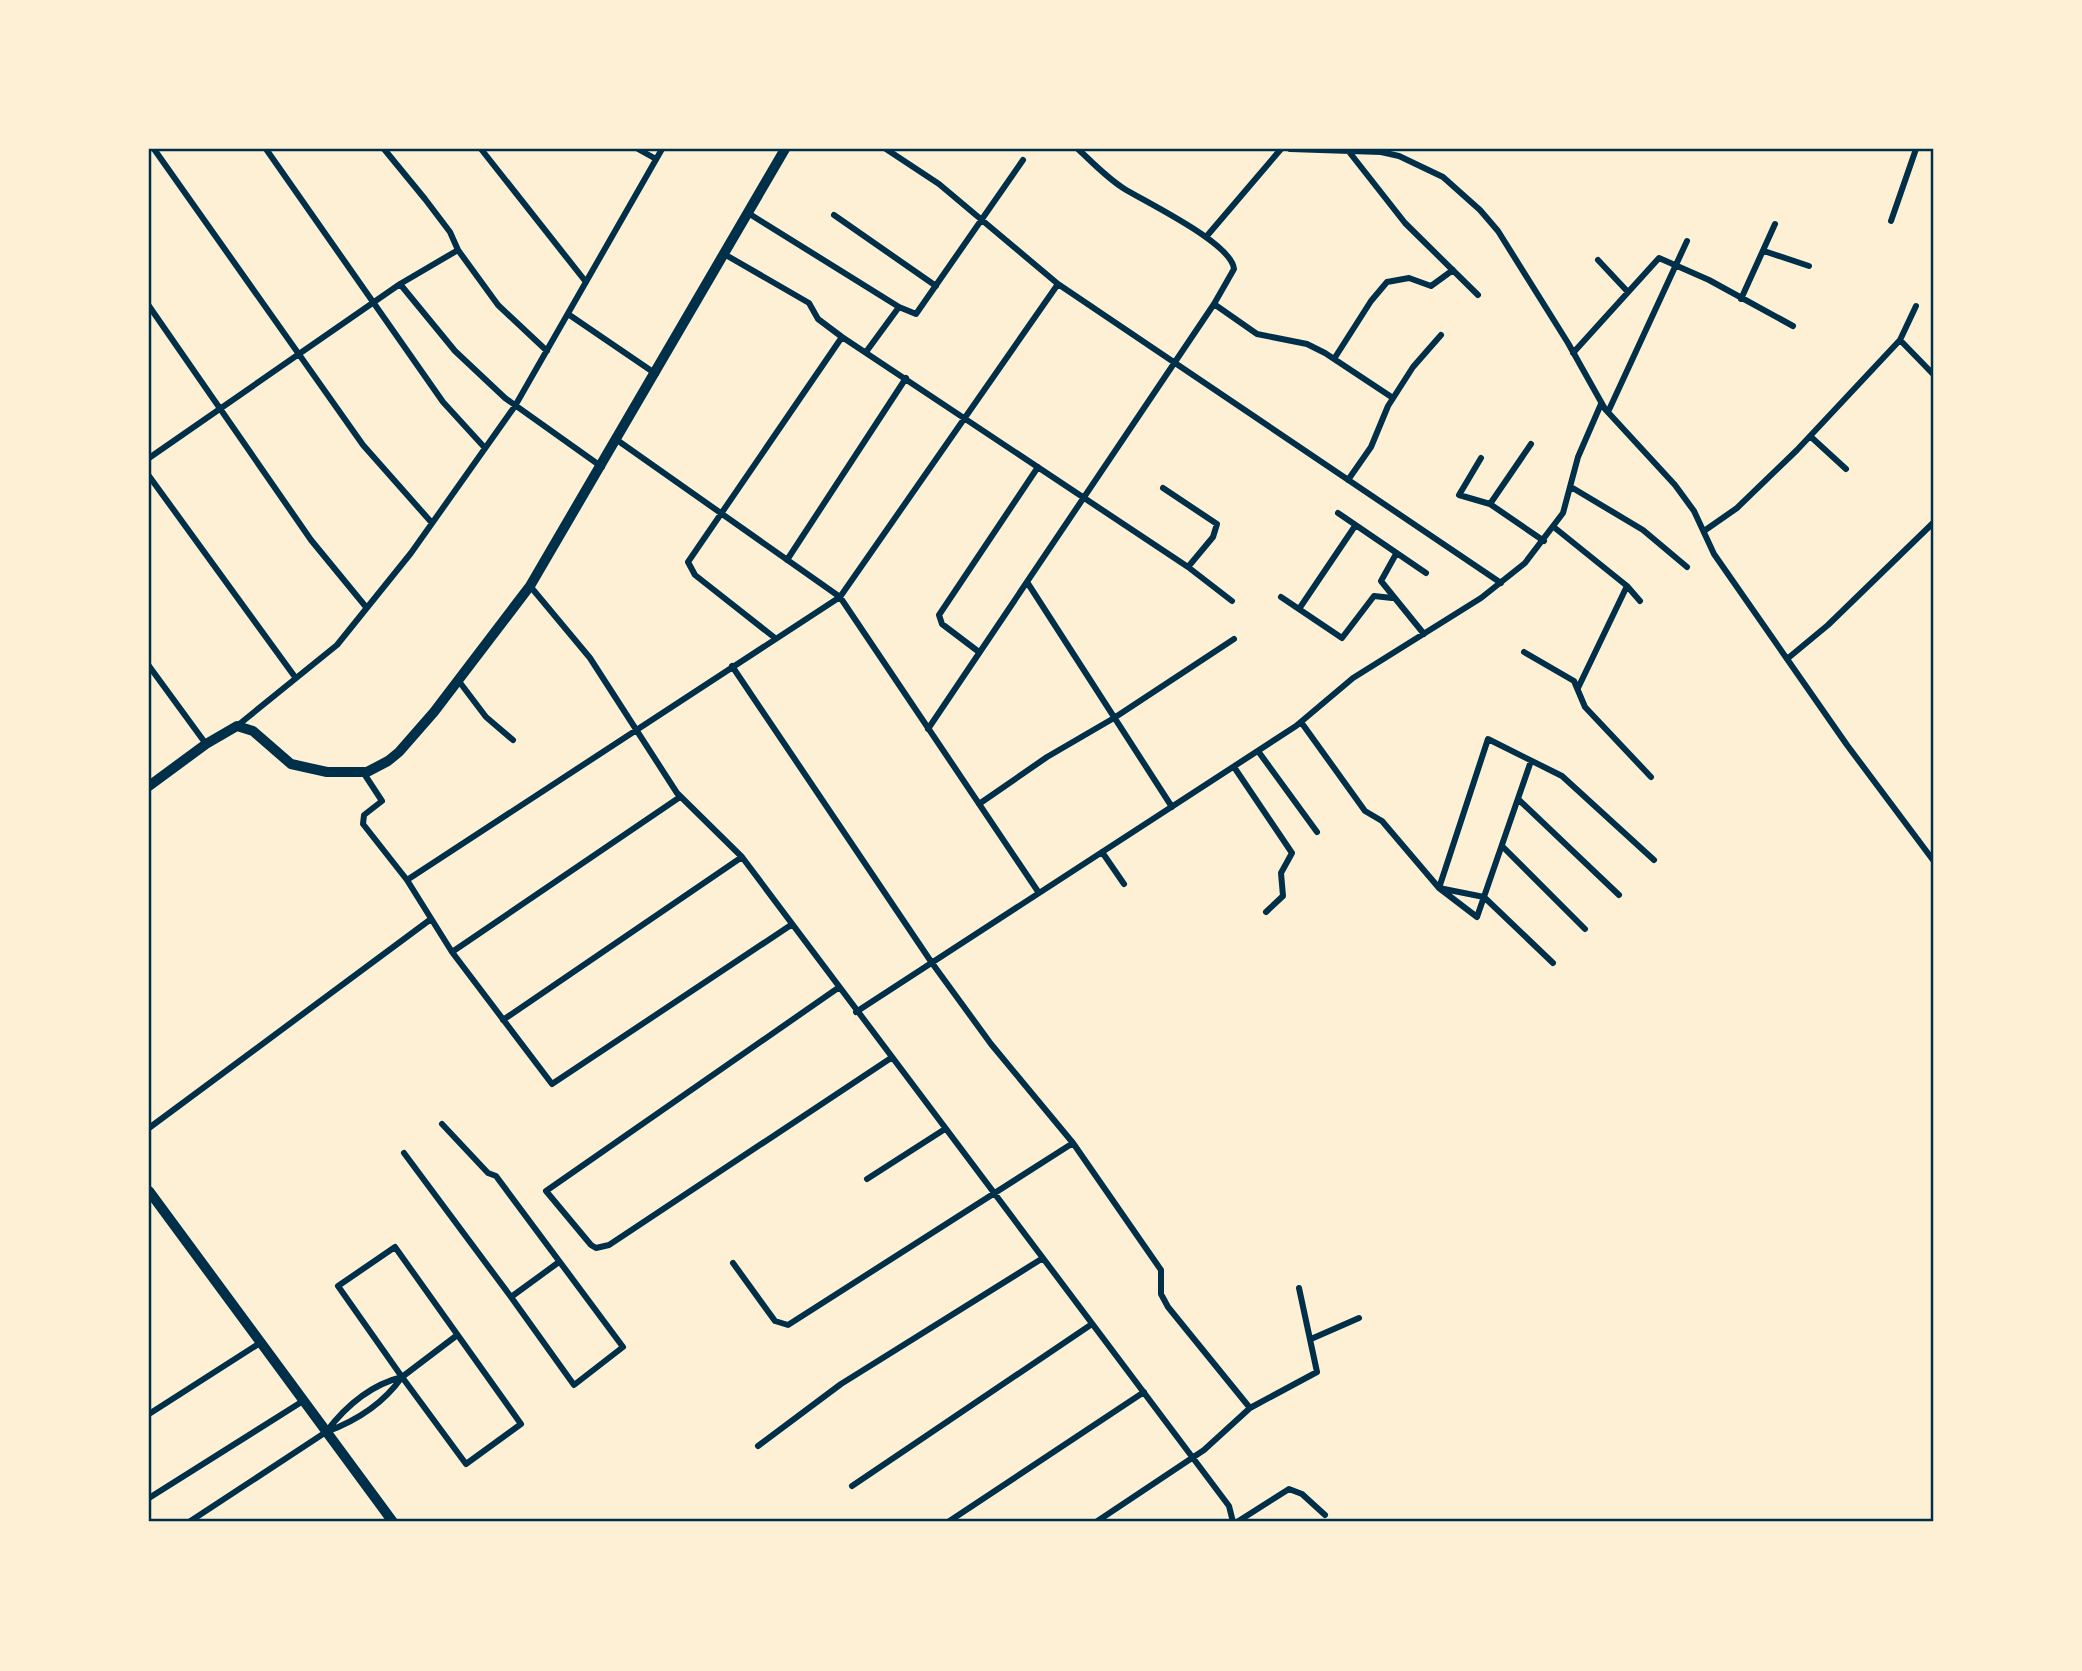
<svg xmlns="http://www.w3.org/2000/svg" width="2082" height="1671" font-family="Overpass,sans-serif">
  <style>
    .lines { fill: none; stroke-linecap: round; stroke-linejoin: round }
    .minor { stroke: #003049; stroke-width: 6 }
    .primary { stroke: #003049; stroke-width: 10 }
    .neatline { fill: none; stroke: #003049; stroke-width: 2.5 }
  </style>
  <rect width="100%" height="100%" fill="#fdf0d5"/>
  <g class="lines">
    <path class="minor" d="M154,149L363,445L432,523
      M266,149L443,402L485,448
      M384,149L425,199L450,232L458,250L498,305L547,351
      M481,149L586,282
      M638,149L656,159
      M886,149L939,184L1058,284L1501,583
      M1290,149L1381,152L1399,156L1443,177L1480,210L1498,231L1568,343L1605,409L1675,485L1694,511L1714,554L1847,745L1933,860
      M1350,153L1405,223L1478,295
      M748,213L899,307L916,314L1023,160
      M834,215L936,286
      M1891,221L1916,149
      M1206,237L1281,149
      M1764,251L1809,266
      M724,254L809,303L818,319L842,337L1188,567L1232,601
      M1598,260L1627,291
      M400,284L455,351L505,398L602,467
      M1741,299L1775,224
      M1214,304L1257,334L1307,344L1325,353L1393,398
      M149,306L311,540L366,607
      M568,314L656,374
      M1900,340L1933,374
      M866,352L899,307
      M1573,353L1659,258L1709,280L1793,326
      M1334,359L1371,301L1387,282L1409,278L1431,286L1453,270
      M1608,412L1687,241
      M1810,436L1846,469
      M617,440L840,597L1039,893
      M149,458L400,284L458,250
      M1481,458L1459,495L1490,504L1544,541
      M149,476L295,677
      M1348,480L1371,447L1388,406L1413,367L1441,335
      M1571,487L1643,530L1687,567
      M1163,488L1217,524L1213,537L1188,567
      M1490,504L1531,444
      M1338,513L1426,573
      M1555,528L1627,586L1640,601
      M1704,531L1737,508L1797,450L1900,340L1916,306
      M1396,554L1381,581L1424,634
      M787,560L906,378
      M1027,582L1172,807
      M530,586L590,658L677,793L742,857L1229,1506L1233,1522
      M1281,597L1342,638L1374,596L1392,598
      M1299,609L1355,526
      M775,638L695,575L688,562L842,337
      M979,652L942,624L939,615L1038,467
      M1524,652L1574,681L1585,707L1651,777
      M1787,659L1828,625L1933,523
      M149,666L206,744
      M732,666L932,963L991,1044L1073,1143L788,1325L775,1321L733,1263
      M458,680L486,717L513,740
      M1578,688L1627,586
      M1301,722L1365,811L1382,821L1439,888L1477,917L1531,761
      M237,726L337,645L411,553L515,406L662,149
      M928,729L1214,304L1234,269C1232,243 1145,202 1123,188C1106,177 1092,162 1078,149
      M1258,751L1317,832
      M1234,767L1292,853L1281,873L1283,896L1266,912
      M363,772L382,801L364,815L363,824L407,880L452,952L552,1084L791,925
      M1518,799L1619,895
      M979,804L1047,757L1114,718L1234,639
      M1502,846L1585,929
      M1102,852L1124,884
      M407,880L840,597L1058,284
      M452,952L680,797
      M1553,963L1484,897L1439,888L1488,739L1562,776L1654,860
      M838,988L546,1191L591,1245L596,1248L609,1245L891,1058
      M856,1012L1296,726L1353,678L1481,598L1525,563L1563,513L1578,457L1601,404
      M503,1020L742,857
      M442,1124L488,1173L496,1176L623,1347L574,1385L511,1297L559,1262
      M149,1128L431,919
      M1073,1143L1161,1270V1294L1168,1307L1250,1408
      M404,1153L511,1297
      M867,1179L945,1129
      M1311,1339L1359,1318
      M402,1377L338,1286L395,1247L521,1424L466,1464L402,1377L456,1336
      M149,1414L260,1343
      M758,1446L841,1384L1043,1258
      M852,1486L1092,1324
      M149,1498L303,1401
      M189,1522L326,1432C356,1421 383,1404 402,1377C370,1385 345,1407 326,1432
      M948,1522L1144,1392
      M1096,1522L1204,1450L1250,1408L1317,1372L1299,1288
      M1237,1522L1289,1489L1302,1494L1325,1515"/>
    <path class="primary" d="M149,786L206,744L237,726L253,731L291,764L327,772H367L388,761L399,752L434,712L530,586L785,149
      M149,1191L393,1522"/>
  </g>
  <rect width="2082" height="1671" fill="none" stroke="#fdf0d5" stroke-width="301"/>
  <rect x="150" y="150" width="1782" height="1370" class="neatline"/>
</svg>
